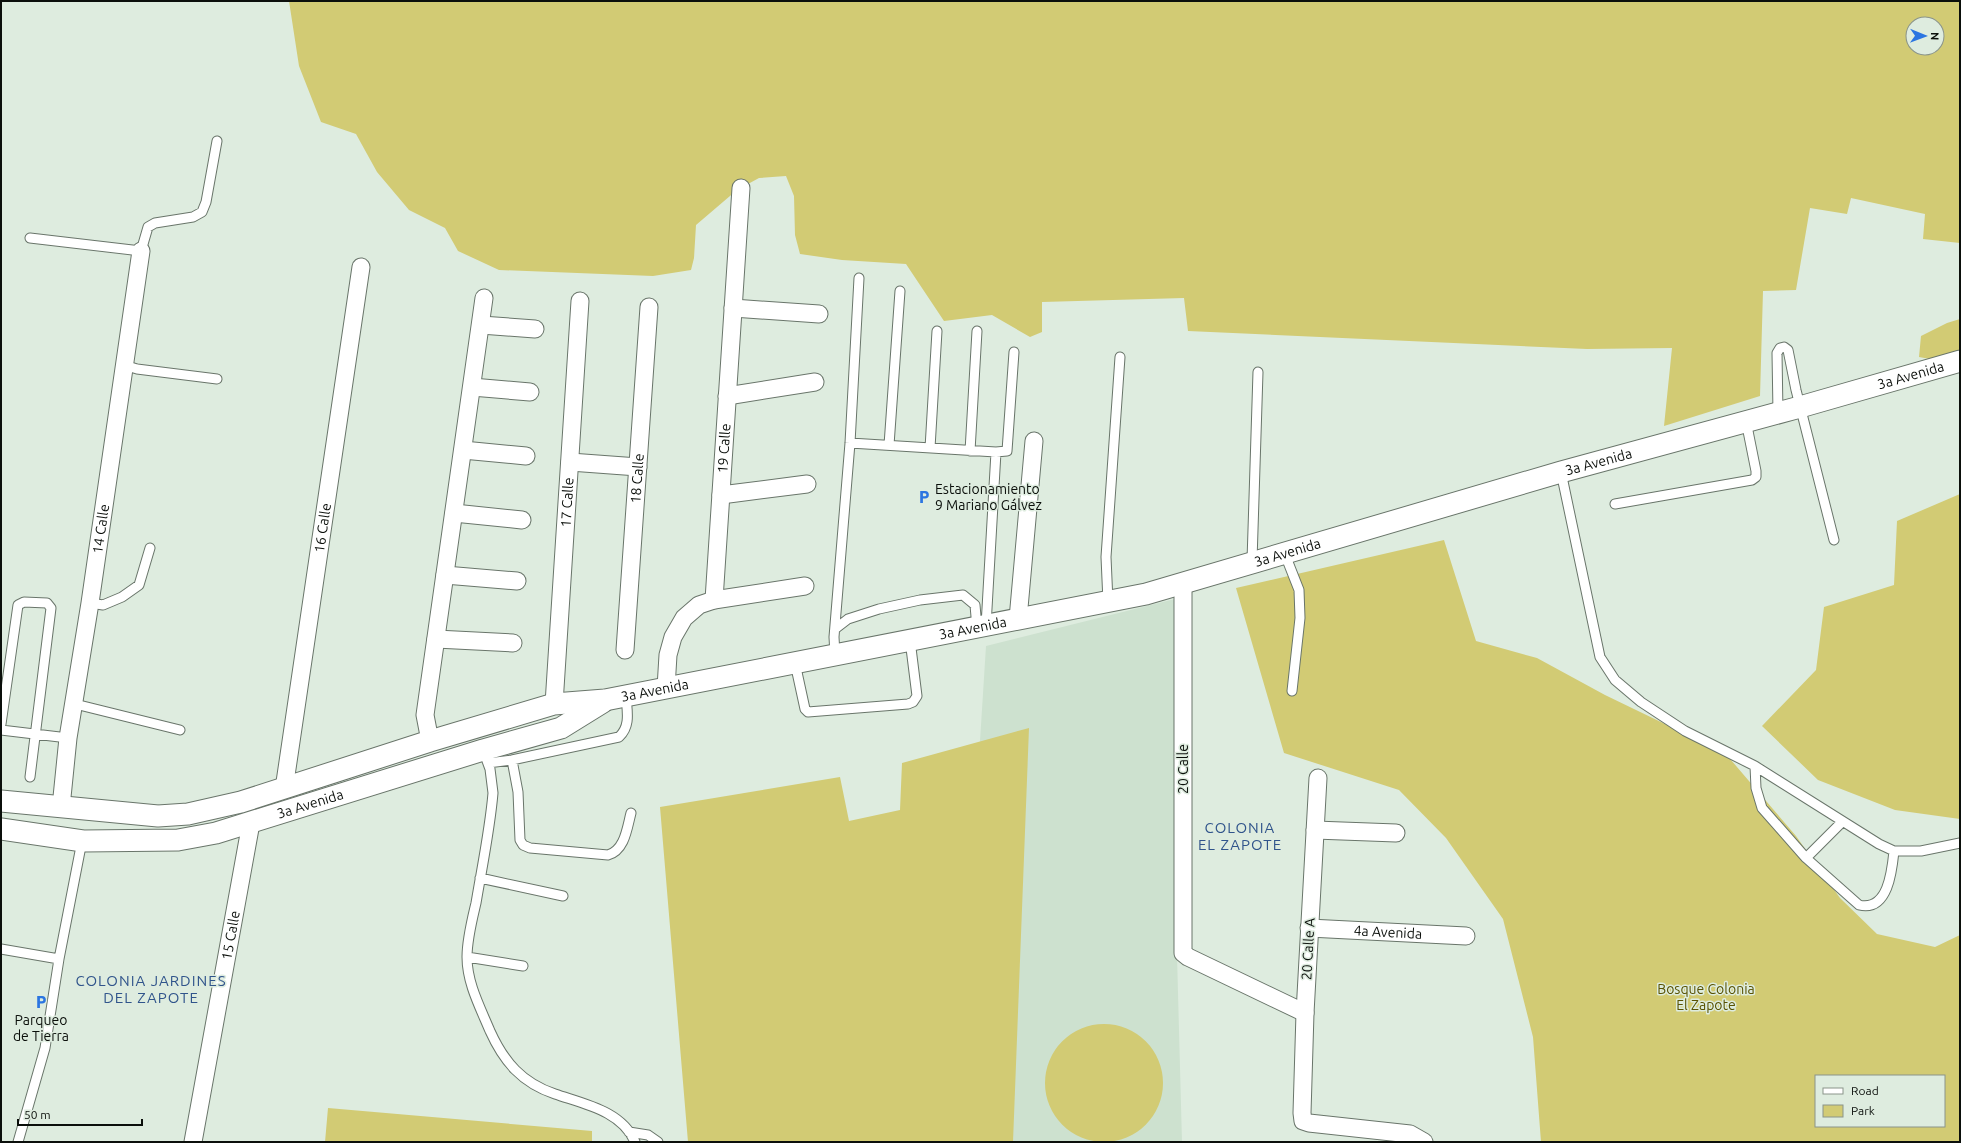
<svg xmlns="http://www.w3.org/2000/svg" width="1961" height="1143" font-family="Ubuntu,sans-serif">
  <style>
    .built { fill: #cde1cf }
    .green { fill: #d2cb74; fill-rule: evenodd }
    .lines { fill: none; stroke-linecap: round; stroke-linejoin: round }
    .service-casing { stroke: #69756a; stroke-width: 11 }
    .minor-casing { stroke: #69756a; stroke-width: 19 }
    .tertiary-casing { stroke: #69756a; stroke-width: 23 }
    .service { stroke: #fff; stroke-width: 9 }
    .minor { stroke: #fff; stroke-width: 17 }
    .tertiary { stroke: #fff; stroke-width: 21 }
    .labels { text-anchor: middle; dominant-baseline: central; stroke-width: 3; stroke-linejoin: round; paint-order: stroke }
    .street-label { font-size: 14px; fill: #0b0f0b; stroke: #deecdf }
    .poi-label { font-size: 14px; fill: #0b0f0b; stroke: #deecdf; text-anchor: start }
    .park-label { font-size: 14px; fill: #585202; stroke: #deecdf }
    .neighbourhood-label { font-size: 15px; letter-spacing: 1px; fill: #30548b; stroke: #deecdf }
  </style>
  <rect width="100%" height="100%" fill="#deecdf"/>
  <path class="built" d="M1187,596L1177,955L1182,1142H945L961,1042L986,646Z"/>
  <path class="green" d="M289,1H1960V243L1923,239L1925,214L1851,198L1847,214L1810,208L1796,290L1763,291L1760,396L1664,426L1672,348L1587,349L1188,331L1184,298L1042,302V332L1030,337L992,315L944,321L906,264L842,260L800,254L795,235L794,196L786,176L759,178L737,190L696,225L694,258L691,270L653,276L499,270L458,251L445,228L409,210L377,172L356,134L321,122L299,66ZM1913,24H1937V48H1913Z
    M1960,319V354L1941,361L1919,357L1921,336L1947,323Z
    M1960,494V819L1895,810L1818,780L1762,726L1816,670L1824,607L1894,585L1897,521Z
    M1444,540L1476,641L1537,658L1605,695L1725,753L1796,836L1840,898L1877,934L1935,947L1960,935V1142H1541L1533,1037L1503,919L1446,838L1399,790L1284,753L1236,588ZM1816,1076H1944V1126H1816Z
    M1029,728L1013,1142H688L660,807L840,777L849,821L900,810L902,763Z
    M1045 1083a59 59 0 1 1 118 0a59 59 0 1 1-118 0Z
    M328,1108L592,1131V1142H325Z"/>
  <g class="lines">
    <g class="service-casing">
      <path id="service" d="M30,238L141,251L148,227L155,223L193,217L202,212L206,202L217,141
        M124,365L137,369L217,379
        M1778,413L1777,353L1780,348L1784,347L1788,350L1796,390L1834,540
        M850,443L996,452L1007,451L1014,352
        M889,445L900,291
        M930,448L937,331
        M970,451L977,331
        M1561,472L1600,657L1615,680L1641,702L1685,731L1755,766L1879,844L1894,851H1921L1960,843
        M1615,504L1752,480L1756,477V471L1746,421
        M1284,552L1299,590L1300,618L1292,691
        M1252,561L1258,372
        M1108,602L1106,557L1120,357
        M90,603L103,605L122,597L139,585L150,548
        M986,626L996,452
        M835,629L848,619L879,609L920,600L963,595L975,605L977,628
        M835,655L834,637L850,443L859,278
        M795,663L805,709L808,712L908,704L913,702L917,696L910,640
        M75,704L180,730
        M1,724L18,605L24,602L47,603L51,608L30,777
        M1,730L68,738
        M483,750L490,769L493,793C490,829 482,867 476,903C472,920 467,939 467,957C467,983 480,1007 490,1031C504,1062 522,1083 555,1094C584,1104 622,1111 635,1142
        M512,760L518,792L520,840L523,845L530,848L608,855C625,850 627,828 631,813
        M488,763L512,760L619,737C631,726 627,711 626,696
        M1755,766L1756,788L1762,808L1806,858L1859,905C1888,912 1892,871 1894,851
        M1806,858L1842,822
        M480,878L563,896
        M1,949L59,959
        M467,957L523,966
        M629,1132L648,1135L658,1142
        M18,1142L45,1048L59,959L82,841"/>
    </g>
    <g class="minor-casing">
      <g id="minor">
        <path d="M733,308L819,314"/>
        <path d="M481,325L535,329"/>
        <path d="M472,387L530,392"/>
        <path d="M727,396L815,382"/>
        <path d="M463,450L526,456"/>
        <path d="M570,462L638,467"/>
        <path d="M721,495L807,484"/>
        <path d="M454,513L522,520"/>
        <path d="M445,575L517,581"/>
        <path d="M1183,584V953L1188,957L1305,1013"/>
        <path id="s1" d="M714,600L741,188"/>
        <path d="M1018,619L1034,441"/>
        <path d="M436,639L513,643"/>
        <path id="s2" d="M625,650L649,307"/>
        <path d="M666,688L668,655L673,637L684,618L699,605L714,600L805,586"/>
        <path id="s3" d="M554,704L580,301"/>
        <path d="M430,741L425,715L484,298"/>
        <path d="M1318,778L1305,1013L1302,1113L1303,1121L1309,1123L1410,1134L1424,1142"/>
        <path id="s4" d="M284,789L361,267"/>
        <path id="s5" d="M61,807L68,738L90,603L141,251"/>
        <path d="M1315,830L1396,833"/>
        <path id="s6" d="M1309,928L1466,936"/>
        <path id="s7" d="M193,1142L251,823"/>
      </g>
    </g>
    <g class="tertiary-casing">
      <g id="tertiary">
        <path id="s8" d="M1,801L158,816L188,814L241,802L430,741L554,704L605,700L1146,594L1561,472L1800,407L1960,361"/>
        <path id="s9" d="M1,829L83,841L178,840L216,833L483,750L561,728L603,702"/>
      </g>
    </g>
    <use href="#service" class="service"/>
    <use href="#minor" class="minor"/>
    <use href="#tertiary" class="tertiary"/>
  </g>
  <defs>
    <g id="parking-bare" transform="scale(1.08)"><path d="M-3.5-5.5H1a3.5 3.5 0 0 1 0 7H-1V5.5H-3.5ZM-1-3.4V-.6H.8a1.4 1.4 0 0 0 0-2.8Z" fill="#2b75e1" stroke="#deecdf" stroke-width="2.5" paint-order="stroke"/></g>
  </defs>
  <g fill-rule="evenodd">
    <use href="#parking-bare" x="924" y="497"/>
    <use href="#parking-bare" x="41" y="1002"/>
  </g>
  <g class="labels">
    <g class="street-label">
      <text stroke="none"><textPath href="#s8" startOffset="1968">3a Avenida</textPath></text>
      <text stroke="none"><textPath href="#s1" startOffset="152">19 Calle</textPath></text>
      <text stroke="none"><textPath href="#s8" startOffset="1644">3a Avenida</textPath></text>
      <text stroke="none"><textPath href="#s2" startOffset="172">18 Calle</textPath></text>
      <text stroke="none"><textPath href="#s3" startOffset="202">17 Calle</textPath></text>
      <text stroke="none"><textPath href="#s4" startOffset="264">16 Calle</textPath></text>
      <text stroke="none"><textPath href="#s5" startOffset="281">14 Calle</textPath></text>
      <text stroke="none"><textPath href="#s8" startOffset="1320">3a Avenida</textPath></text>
      <text stroke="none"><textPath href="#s8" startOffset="996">3a Avenida</textPath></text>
      <text stroke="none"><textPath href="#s8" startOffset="672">3a Avenida</textPath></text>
      <text transform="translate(1183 769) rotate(-90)">20 Calle</text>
      <text stroke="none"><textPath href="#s9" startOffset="315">3a Avenida</textPath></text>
      <text stroke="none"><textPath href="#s6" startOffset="79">4a Avenida</textPath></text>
      <text stroke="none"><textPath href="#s7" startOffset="210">15 Calle</textPath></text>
      <text transform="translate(1308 949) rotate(-87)">20 Calle A</text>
    </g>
    <g class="poi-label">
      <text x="935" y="489">Estacionamiento<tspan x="935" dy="16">9 Mariano Gálvez</tspan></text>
      <text x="41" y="1020" text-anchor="middle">Parqueo<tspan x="41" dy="16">de Tierra</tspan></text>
    </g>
    <g class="park-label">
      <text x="1706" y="989">Bosque Colonia<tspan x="1706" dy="16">El Zapote</tspan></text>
    </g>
    <g class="neighbourhood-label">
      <text x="1240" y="827">COLONIA<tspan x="1240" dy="17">EL ZAPOTE</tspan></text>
      <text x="151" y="980">COLONIA JARDINES<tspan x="151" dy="17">DEL ZAPOTE</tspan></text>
    </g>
  </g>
  <rect width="1961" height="1143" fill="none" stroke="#0b0f0b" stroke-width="4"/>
  <rect x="1815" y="1075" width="130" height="52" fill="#deecdf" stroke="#8a948a"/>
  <rect x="1823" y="1088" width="20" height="6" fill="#ffffff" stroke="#8a948a"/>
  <text x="1851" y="1095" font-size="12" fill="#0b0f0b">Road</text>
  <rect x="1823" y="1105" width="20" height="12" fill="#d2cb74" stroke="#8a948a"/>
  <text x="1851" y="1115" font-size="12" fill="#0b0f0b">Park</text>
  <g transform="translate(1925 36) rotate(91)"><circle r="19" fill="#deecdf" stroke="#8a948a"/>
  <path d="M0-3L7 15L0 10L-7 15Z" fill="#2b75e1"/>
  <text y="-6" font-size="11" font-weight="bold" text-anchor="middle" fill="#0b0f0b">N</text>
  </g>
  <path d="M18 1119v6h124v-6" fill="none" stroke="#0b0f0b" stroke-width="2"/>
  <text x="24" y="1119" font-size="12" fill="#0b0f0b" stroke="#deecdf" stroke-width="3" paint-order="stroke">50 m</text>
</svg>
